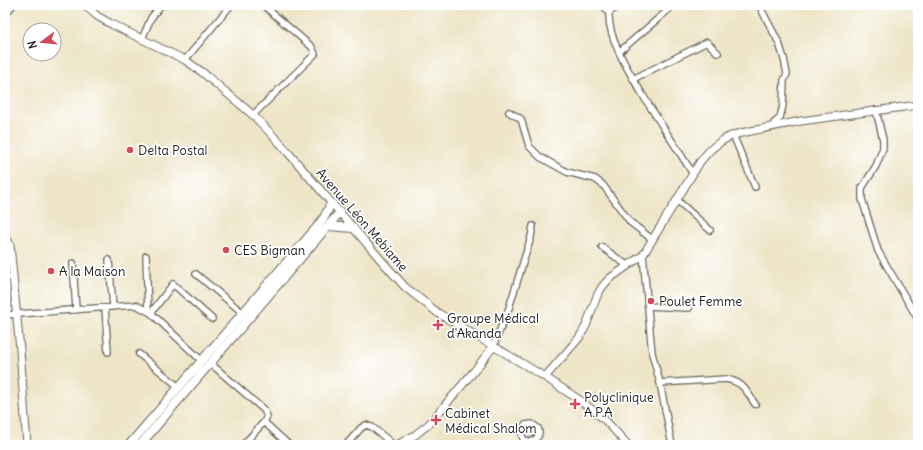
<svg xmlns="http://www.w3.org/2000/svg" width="923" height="450" font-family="Delius,sans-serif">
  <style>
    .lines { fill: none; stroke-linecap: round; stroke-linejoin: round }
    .minor-casing { stroke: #666258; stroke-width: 8 }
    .tertiary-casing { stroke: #666258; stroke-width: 9 }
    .secondary-casing { stroke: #666258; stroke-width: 10 }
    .minor { stroke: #fff; stroke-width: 5.5 }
    .tertiary { stroke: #fff; stroke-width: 7 }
    .secondary { stroke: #fff; stroke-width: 8 }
    .poi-dot { fill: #d1495b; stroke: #fff; stroke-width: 1.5 }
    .labels { text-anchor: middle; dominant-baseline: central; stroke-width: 3.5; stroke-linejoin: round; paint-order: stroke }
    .poi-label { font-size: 13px; fill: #1c1c1c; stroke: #fff; text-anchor: start }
    .street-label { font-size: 13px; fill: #1c1c1c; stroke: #fff }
  </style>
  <rect width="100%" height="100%" fill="#fff"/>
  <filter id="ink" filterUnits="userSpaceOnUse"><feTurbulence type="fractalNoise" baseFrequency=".025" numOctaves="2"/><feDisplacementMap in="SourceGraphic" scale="8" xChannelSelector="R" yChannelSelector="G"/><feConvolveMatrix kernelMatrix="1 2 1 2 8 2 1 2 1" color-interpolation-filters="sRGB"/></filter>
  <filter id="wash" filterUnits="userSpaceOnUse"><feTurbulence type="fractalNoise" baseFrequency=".012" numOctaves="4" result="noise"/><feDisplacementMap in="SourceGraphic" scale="16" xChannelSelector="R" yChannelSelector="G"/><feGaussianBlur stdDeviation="0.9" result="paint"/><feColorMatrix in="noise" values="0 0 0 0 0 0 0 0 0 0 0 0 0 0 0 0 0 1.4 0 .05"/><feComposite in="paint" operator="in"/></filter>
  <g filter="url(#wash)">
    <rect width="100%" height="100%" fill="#eee5c7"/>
  </g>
  <g filter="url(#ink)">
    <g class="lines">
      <g class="minor-casing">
        <path id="minor" d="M604,5L608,12
          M611,5C610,8 609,11 609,14C608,40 631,75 644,97C660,123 677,148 693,174
          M759,5L779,43L784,59L787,74L784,80L783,105L780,118L774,123V126
          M609,12L621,5
          M5,14L13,5
          M142,39L151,18L161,5
          M619,52L674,5
          M185,60L231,5
          M633,79L707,42L718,53
          M876,110L883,140V148L876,166L862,188V199L878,251L918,319
          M509,112L521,119L529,146L540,157L567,172L595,179L603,185L630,222L653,240
          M253,115L315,54L312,47L263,5
          M733,135L755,187
          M677,200L710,230
          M602,247L628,266
          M643,255L652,353L660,383L672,445
          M146,256L148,311
          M109,260L113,307
          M73,263L76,310
          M196,274L243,313
          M5,278L13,277
          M648,306L689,308
          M105,308L108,352
          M151,313L173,284L212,319
          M5,315L136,305L151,313L202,361
          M493,347L509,308L531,237L533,226
          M139,354L179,387
          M210,363L264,410L267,416L264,422L243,445
          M660,383L726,379C743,382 746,390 755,404
          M264,422L289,445
          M346,445L361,428L366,425L372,427L394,445
          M527,445C533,439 542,439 538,428L532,424L525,425L521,432L523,439L530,442"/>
      </g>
      <g class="tertiary-casing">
        <path id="tertiary" d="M85,5L97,16L113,25L185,60L202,72L253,115L279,142L381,260L405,287L438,313L545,377L581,401L605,420L628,445
          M5,235L10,245L20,350L27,445
          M545,377L579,338L586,326L597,296L602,287L609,279L643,255L700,162C711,147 723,137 741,133L801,121L918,105
          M397,445L415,435L429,424L475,370L493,347"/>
      </g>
      <g class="secondary-casing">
        <path id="secondary" d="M329,226L353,228
          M129,445L317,227L325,216L331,203
          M140,445L340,212"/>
      </g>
      <use href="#minor" class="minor"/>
      <use href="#tertiary" class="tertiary"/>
      <use href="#secondary" class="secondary"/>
    </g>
  </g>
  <g class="poi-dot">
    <circle cx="130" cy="150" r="4"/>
    <circle cx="226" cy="250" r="4"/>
    <circle cx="51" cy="271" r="4"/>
    <circle cx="651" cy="301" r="4"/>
    <path d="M436 319h4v4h4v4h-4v4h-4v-4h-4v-4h4z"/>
    <path d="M573 398h4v4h4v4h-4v4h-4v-4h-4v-4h4z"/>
    <path d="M434 414h4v4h4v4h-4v4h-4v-4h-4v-4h4z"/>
  </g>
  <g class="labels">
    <g class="poi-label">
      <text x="138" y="150">Delta Postal</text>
      <text x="234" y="250">CES Bigman</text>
      <text x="59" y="271">A la Maison</text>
      <text x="659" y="301">Poulet Femme</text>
      <text x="447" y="318">Groupe Médical<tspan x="447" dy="15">d'Akanda</tspan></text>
      <text x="584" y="397">Polyclinique<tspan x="584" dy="15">A.P.A</tspan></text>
      <text x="445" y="413">Cabinet<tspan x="445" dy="15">Médical Shalom</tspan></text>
    </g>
    <g class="street-label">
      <text transform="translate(362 220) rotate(49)">Avenue Léon Mebiame</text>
    </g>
  </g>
  <rect width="923" height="450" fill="none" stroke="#fff" stroke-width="20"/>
  <g transform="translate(42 42) rotate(254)"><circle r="19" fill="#ffffff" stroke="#a4a4a4"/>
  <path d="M0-3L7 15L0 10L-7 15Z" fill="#d1495b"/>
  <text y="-6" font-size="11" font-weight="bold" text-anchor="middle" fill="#1c1c1c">N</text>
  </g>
</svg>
